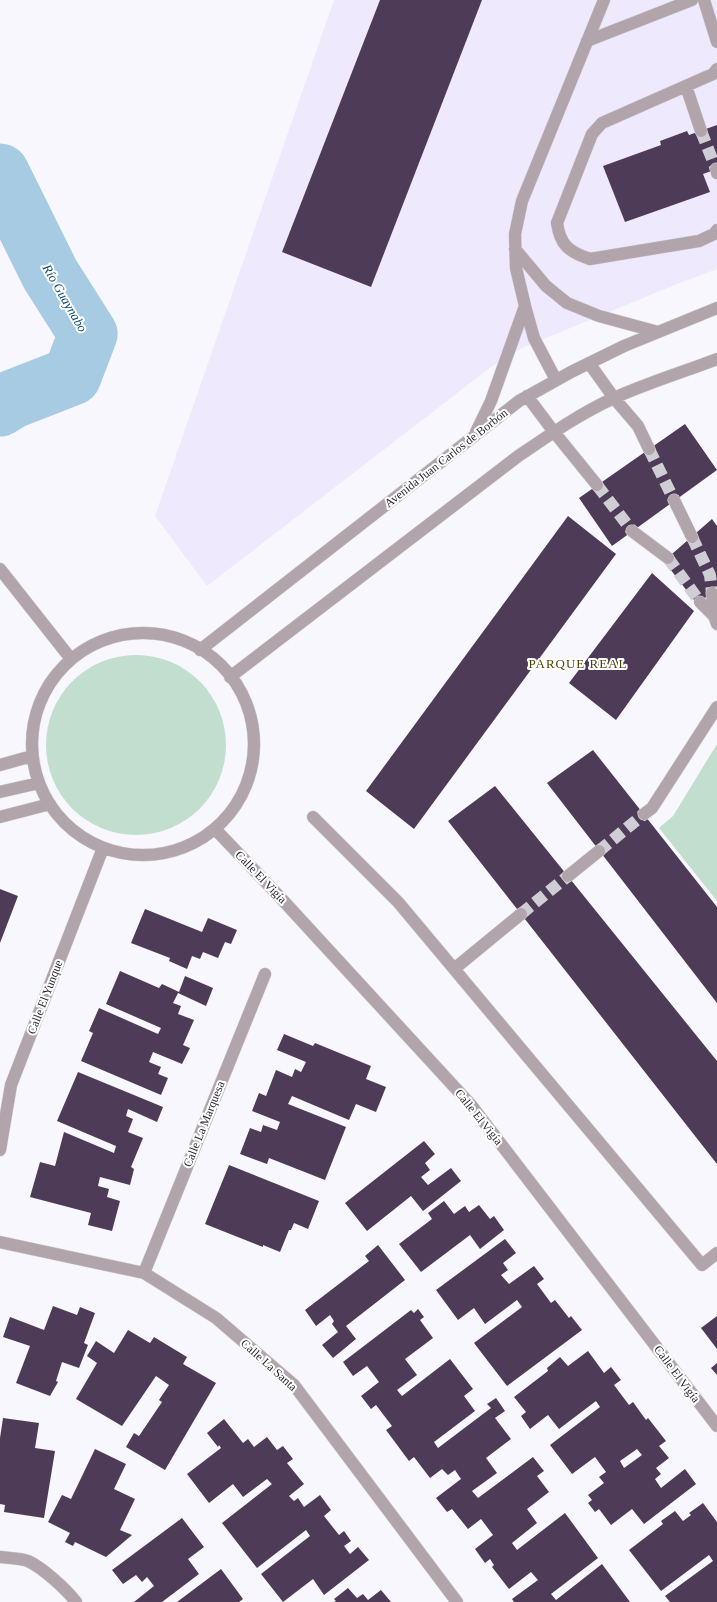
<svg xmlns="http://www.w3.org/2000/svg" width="717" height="1602" font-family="'Times New Roman',serif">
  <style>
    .built { fill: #efe9fe }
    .green { fill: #c2decf }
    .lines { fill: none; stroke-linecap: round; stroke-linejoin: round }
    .river { stroke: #a6cbe3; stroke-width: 59 }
    .building { fill: #4e3b57; fill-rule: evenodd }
    .minor-tunnel { stroke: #cfced4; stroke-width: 12; stroke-dasharray: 12 6; stroke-linecap: butt }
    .minor-casing { stroke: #d3d2d8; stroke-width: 13 }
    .minor { stroke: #b1a5ab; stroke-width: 12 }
    .labels { text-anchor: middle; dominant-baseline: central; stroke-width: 4; stroke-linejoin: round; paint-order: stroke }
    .street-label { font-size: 12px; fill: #2b2832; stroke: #fff }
    .water-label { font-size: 13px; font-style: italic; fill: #0b4e6e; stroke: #fff }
    .neighbourhood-label { font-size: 13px; letter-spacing: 1px; fill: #4f4502; stroke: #fff }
  </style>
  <rect width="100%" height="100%" fill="#f8f7fd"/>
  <path class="built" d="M334,0H717V269L677,284L522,348L491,367L207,586L155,516Z"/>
  <path class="green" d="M46 745a90 90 0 1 1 180 0a90 90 0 1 1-180 0Z
    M717,744V901L659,828L673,816Z"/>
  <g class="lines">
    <path class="river" d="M0,173L50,274L88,334L72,376L13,399L0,407"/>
  </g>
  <path class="building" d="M380,0H482L371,287L282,252Z
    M717,125V169L703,174L710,192L625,222L603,166L661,145L660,141L687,131L689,135Z
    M685,424L717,470L612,546L579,498Z
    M568,516L616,554L414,829L366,791Z
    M712,519L717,526V589L697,604L664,561Z
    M652,573L694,611L616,720L569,683Z
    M593,750L717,907V1003L547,783Z
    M495,786L717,1061V1164L448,821Z
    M0,889L18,896L0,943Z
    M145,909L202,932L208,918L237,930L231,944L225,942L218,958L203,952L200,959L192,956L187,969L169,961L170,958L131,943Z
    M120,971L159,988L162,984L179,992L185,976L213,988L206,1006L178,993L173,1003L181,1006L178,1014L194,1020L183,1045L190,1048L182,1064L153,1052L149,1062L161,1067L158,1074L168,1078L161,1095L81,1061L93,1033L89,1031L99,1008L158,1034L161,1028L106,1004Z
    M284,1034L313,1046L315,1043L371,1066L366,1079L386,1087L376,1112L356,1104L349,1120L292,1096L288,1104L346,1127L325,1180L269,1158L267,1164L240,1154L250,1128L261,1132L263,1125L277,1130L280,1122L252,1111L259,1093L266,1096L276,1070L292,1077L295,1069L301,1072L306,1062L277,1050Z
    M78,1072L163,1107L157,1122L128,1109L126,1116L133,1119L128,1132L143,1138L131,1167L134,1169L130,1185L100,1177L98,1186L109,1189L107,1197L120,1201L112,1231L88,1225L91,1213L30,1197L40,1162L55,1166L64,1132L114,1153L116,1146L57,1121Z
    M424,1141L435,1154L425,1163L430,1170L421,1177L428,1185L451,1168L461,1181L423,1211L411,1196L367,1231L345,1203Z
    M229,1165L319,1201L308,1229L294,1223L291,1230H289L280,1252L263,1245V1247L205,1224Z
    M444,1201L454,1214L465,1206L469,1212L479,1205L490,1219L494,1216L504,1230L480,1249L470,1235L421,1272L399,1244L432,1219L428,1213Z
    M505,1239L516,1253L503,1263L508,1270L501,1275L509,1284L534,1266L544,1279L537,1284L551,1303L555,1300L569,1318L571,1316L582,1330L507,1386L474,1343L522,1307L517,1300L485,1324L474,1308L458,1320L436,1290Z
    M378,1245L405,1280L346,1326L356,1339L333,1358L322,1345L338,1332L332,1324L334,1321L330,1315L316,1326L305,1310L369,1261L365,1256Z
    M53,1306L77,1315L80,1307L95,1313L84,1343L88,1345L79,1368L62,1362L56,1381L58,1382L50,1396L16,1383L30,1346L3,1337L10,1317L44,1330Z
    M418,1309L424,1317L420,1320L433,1338L405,1359L417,1375L397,1390L402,1396L450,1359L473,1389L464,1396L475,1411L434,1442L438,1448L491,1408L487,1404L496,1398L505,1411L495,1418L511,1439L486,1458L497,1473L472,1491L478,1498L533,1457L544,1471L537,1476L549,1492L527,1509L537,1523L512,1543L517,1550L565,1513L598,1558L551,1594L556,1600L602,1564L630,1602H514L512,1599L538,1580L531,1572L509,1589L492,1567L494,1565L490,1559L485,1563L475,1549L493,1535L481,1519L468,1529L452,1509L447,1512L436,1498L461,1479L455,1470L448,1475L442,1469L430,1478L414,1457L409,1461L386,1430L392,1426L376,1405L371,1409L361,1396L379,1382L367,1366L353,1376L343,1362L411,1310L414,1313Z
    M717,1316V1349L701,1328Z
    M128,1330L150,1343L154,1337L187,1357L183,1364L216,1383L165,1470L126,1447L134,1433L139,1436L162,1402L159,1400L169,1385L156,1376L122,1426L76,1399L97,1363L87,1356L96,1341L114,1353Z
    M588,1351L604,1373L611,1367L621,1380L614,1385L629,1405L633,1402L646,1420L648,1418L666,1441L659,1446L669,1458L656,1468L661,1474L655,1479L661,1488L685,1469L696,1484L644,1524L632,1509L611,1525L599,1509L595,1512L588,1503L592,1500L588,1495L604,1483L599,1477L606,1472L595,1457L572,1474L550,1445L600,1407L596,1401L559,1429L548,1415L530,1429L521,1416L526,1412L514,1397L548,1371L547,1368L560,1357L568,1366ZM637,1449L642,1455L624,1468L620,1461Z
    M717,1363V1375L711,1368Z
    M3,1418L39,1423L35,1448L55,1451L44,1518L4,1512L5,1505L0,1504V1438Z
    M224,1419L243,1443L248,1439L254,1447L267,1437L277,1450L283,1446L293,1459L287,1463L304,1484L289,1496L294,1501L298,1498L304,1507L320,1495L331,1510L324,1516L339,1535L344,1531L351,1541L344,1546L350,1554L358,1547L369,1560L324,1595L313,1579L283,1602L261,1574L310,1536L306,1530L257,1568L222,1523L272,1484L267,1479L243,1497L233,1484L209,1503L187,1474L221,1448L219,1445L218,1447L207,1433Z
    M95,1449L126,1464L114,1489L135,1499L120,1530L132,1535L106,1557L75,1542L73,1546L65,1542L70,1533L48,1522L62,1495L71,1499Z
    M703,1503L717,1522V1602H670L665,1596L713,1561L709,1555L661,1591L629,1550L663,1524L661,1521L675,1511L683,1521L691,1515L689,1513Z
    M182,1518L204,1547L188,1559L199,1574L162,1602H134L154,1586L147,1577L142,1582L136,1575L123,1584L112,1570Z
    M221,1569L243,1599L239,1602H177Z
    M348,1588L357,1598L363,1594L368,1600L381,1590L391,1602H334L336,1601L334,1599Z"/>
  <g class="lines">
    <path class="minor-tunnel" d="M701,131L716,169
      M649,449L674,500
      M597,485L632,531
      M692,537L710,575L712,593
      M668,558L700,602
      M599,851L644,814
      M521,914L568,876"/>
    <g class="minor-casing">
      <path id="minor" d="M704,0L717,42
        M587,41L692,0
        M717,69L713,74L602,123L592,134L557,223C560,245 569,252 590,259L699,241L714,234L717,230
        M686,86L701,131
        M716,169L717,173
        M515,249L546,286L567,303L599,316L658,332
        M589,363L614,398L638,426L649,449
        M556,380L534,338L525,306L516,268L515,234L522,201L604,0
        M527,396L554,432L597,485
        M476,432L491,401L525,306
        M674,500L692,537
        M632,531L668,558
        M0,569L71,659
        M712,593L714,616L717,624
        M700,602L714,616
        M32 744a111 111 0 1 1 222 0a111 111 0 1 1-222 0Z
        M200,650L519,401L571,372L624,346L717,308
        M230,677L517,457C548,436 579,414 614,398C647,383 683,372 717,359
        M0,765L32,756
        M0,792L39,783
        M644,814L652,808L717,707
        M0,817L50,804
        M313,817L398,902L702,1265L717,1253
        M215,829L278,895L471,1105L717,1426
        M568,876L599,851
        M454,969L521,914
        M0,1150L11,1085L103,848
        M0,1242L144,1273L216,1318L294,1385L457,1602
        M144,1273L265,974
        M0,1557C9,1558 20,1558 28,1561C43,1568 66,1589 76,1602"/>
    </g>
    <use href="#minor" class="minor"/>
  </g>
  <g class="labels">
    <g class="street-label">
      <text transform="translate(446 458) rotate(-38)">Avenida Juan Carlos de Borbón</text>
      <text transform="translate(261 877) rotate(46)">Calle El Vigía</text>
      <text transform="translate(45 997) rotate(-69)">Calle El Yunque</text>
      <text transform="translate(479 1117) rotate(51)">Calle El Vigía</text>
      <text transform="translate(204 1124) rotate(-68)">Calle La Marquesa</text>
      <text transform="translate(269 1365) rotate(42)">Calle La Santa</text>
      <text transform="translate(677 1374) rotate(53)">Calle El Vigía</text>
    </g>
    <g class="water-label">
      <text transform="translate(65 298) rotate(60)">Río Guaynabo</text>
    </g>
    <g class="neighbourhood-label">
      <text x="578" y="663">PARQUE REAL</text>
    </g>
  </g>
</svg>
